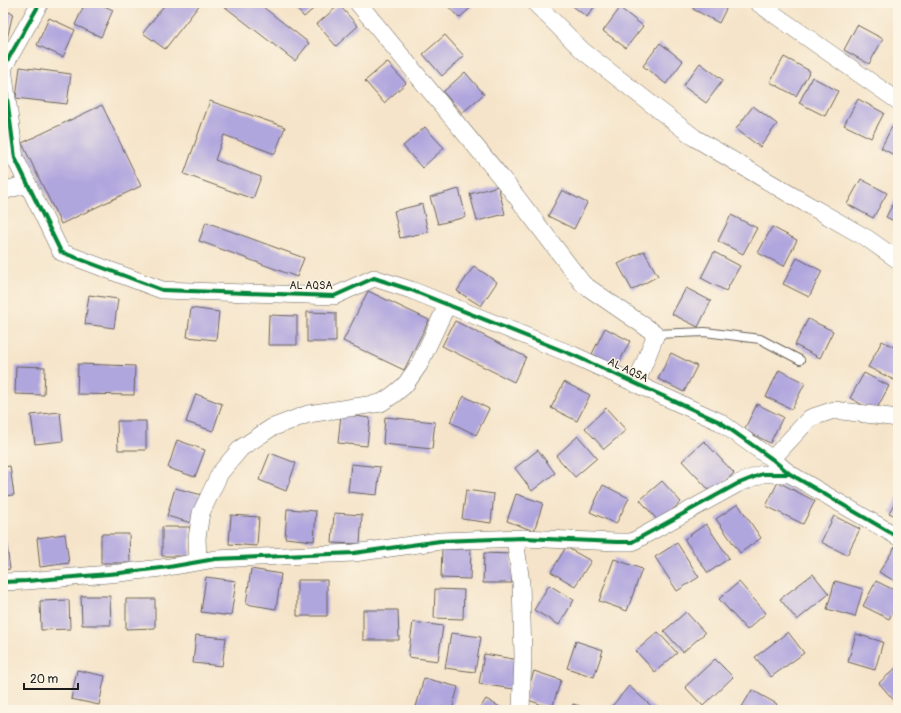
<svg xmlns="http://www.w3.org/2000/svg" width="901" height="713" font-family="Pangolin,sans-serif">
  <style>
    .building { fill: #b0a6de }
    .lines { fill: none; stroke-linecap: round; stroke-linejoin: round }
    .lane-casing { stroke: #686259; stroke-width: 10 }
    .street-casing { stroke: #686259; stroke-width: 18 }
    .lane { stroke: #fff; stroke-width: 8 }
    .street { stroke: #fff; stroke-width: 17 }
    .cycleway-casing { stroke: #fcf5e5; stroke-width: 6 }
    .cycleway { stroke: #00873e; stroke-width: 4 }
    .labels { text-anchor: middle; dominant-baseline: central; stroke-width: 3; stroke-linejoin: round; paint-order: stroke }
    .street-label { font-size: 11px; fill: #1c1c1c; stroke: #fcf5e5 }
  </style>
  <rect width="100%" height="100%" fill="#fcf5e5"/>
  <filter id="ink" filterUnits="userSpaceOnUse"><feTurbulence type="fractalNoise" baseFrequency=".025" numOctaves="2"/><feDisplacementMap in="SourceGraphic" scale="8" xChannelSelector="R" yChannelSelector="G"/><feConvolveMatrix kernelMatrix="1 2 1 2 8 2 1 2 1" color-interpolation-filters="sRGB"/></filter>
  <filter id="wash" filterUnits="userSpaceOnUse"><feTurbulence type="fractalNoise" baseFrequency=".012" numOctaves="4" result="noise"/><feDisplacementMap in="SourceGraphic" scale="16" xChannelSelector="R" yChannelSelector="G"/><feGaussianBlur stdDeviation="0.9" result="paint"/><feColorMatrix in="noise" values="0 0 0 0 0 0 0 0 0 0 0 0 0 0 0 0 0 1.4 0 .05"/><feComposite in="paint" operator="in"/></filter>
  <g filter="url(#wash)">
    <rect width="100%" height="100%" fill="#f5e4c9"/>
    <g id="blocks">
      <path class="building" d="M85,3H98L113,10L101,37L75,25Z
        M166,3H201L165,49L143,33Z
        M220,3H258L309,43L295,61Z
        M291,3H320L304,17Z
        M445,3H476L459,18Z
        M569,3H597L587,17Z
        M696,3H729L719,23L693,9Z
        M339,5L358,26L336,46L317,24Z
        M620,8L643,26L626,48L603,31Z
        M3,11L13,13L6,43L3,42Z
        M49,18L75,30L63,57L37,45Z
        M857,25L883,39L869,64L844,50Z
        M445,35L464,56L442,76L423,54Z
        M660,43L683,61L666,84L643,66Z
        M784,57L810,71L796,96L770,82Z
        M387,62L406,83L384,103L365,81Z
        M700,63L723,80L706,103L683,86Z
        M20,67L71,74L67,104L16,98Z
        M465,72L484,94L462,113L443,92Z
        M812,77L838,91L825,116L799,103Z
        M858,99L884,113L871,138L844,125Z
        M210,101L285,127L275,154L224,135L215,160L261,177L253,199L184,174Z
        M102,105L141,186L61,224L22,143Z
        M753,106L777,124L760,147L736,129Z
        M894,123L898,125V157L881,148Z
        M425,127L444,148L422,168L403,146Z
        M861,179L887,193L873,218L847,204Z
        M498,186L505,214L477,221L470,194Z
        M459,189L466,217L438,224L430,197Z
        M562,190L587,203L574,229L548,216Z
        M898,194V223L886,217Z
        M422,204L428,232L400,238L394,211Z
        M731,215L757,228L743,254L718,241Z
        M206,222L304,258L297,277L199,241Z
        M772,227L797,240L784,266L758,253Z
        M644,251L658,276L632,290L618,264Z
        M714,252L740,266L726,291L701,278Z
        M797,258L822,271L809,297L783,284Z
        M474,266L497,282L481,306L457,291Z
        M686,288L711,301L698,327L672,314Z
        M368,291L429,320L404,370L343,341Z
        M89,295L118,299L114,328L85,324Z
        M191,308L219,312L216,340L187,337Z
        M307,312L336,313V342H307Z
        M269,315L297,316V345H268Z
        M808,319L833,331L820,358L795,345Z
        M455,321L526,357L514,382L442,346Z
        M605,328L630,341L617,367L592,354Z
        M882,341L898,349V372L894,380L868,367Z
        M671,353L697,366L684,392L658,379Z
        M78,364L135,366L134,395L77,394Z
        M16,366L45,367L44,395L15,394Z
        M779,370L805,383L792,409L766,397Z
        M864,373L889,386L875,412L850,398Z
        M564,382L590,395L577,421L551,408Z
        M196,394L222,404L213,431L186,422Z
        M464,396L489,409L476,435L450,422Z
        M757,404L783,417L770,443L744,430Z
        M606,408L626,430L604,449L585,428Z
        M60,412L63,441L35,444L31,415Z
        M341,414L370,418L367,446L338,443Z
        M385,417L435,422L432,449L383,444Z
        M117,421H146V450H118Z
        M578,436L597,458L575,477L556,456Z
        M177,440L205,450L195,477L168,468Z
        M704,441L734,473L712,493L682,461Z
        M538,450L555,473L532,491L515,468Z
        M270,453L296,463L286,491L259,480Z
        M351,464L380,467L377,495L348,492Z
        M10,466L14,495L3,496V467Z
        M662,481L681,502L659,522L640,500Z
        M778,482L815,501L803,524L766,506Z
        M603,485L629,498L616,524L590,512Z
        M175,488L202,495L195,524L167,516Z
        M466,490L494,494L491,523L462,519Z
        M516,494L543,503L534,531L507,521Z
        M898,496V517L889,513Z
        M738,504L761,538L740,553L716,519Z
        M287,509L316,511L314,541L285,538Z
        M334,513L362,515L360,544L332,543Z
        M231,515L259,517L257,546L229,544Z
        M834,516L860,529L847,555L821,542Z
        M706,524L729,558L708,573L684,539Z
        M162,527H190V556H162Z
        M65,534L69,563L40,567L37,538Z
        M101,534H129L130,563H101Z
        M3,540H6L10,569L3,570Z
        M677,543L699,577L677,591L655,557Z
        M566,547L591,561L575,586L551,572Z
        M895,547L898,549V583L879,572Z
        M442,549H471L470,579L441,578Z
        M484,553L512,554V583H483Z
        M614,559L642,569L627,611L599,601Z
        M251,569L281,574L276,609L246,604Z
        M813,574L829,594L797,620L780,599Z
        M206,577L236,581L231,616L201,612Z
        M297,580H327V616H297Z
        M835,581L863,589L855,617L827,609Z
        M876,581L898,592V602L889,619L863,606Z
        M739,582L766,613L747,630L719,599Z
        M549,585L574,600L559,625L534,610Z
        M435,589L464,590L463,619L434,618Z
        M81,596H110L111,625H82Z
        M126,599H155V628L126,629Z
        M69,600L70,629L41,630L40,601Z
        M363,610H398L399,640H363Z
        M686,612L705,633L683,652L664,631Z
        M413,622L443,626L438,661L408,657Z
        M658,632L677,653L655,672L636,651Z
        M788,632L804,653L771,677L755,657Z
        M451,633L481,637L475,672L445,668Z
        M856,634L883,642L875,670L848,662Z
        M196,635L226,638L222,666L193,663Z
        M576,641L603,650L594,677L567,668Z
        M484,654L519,660L514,689L479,684Z
        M715,659L733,677L703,706L685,687Z
        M898,666V705L879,683Z
        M77,670L105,676L99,705L71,699Z
        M534,671L561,680L552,708L525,699Z
        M424,678L458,687L452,710H427L416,707Z
        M629,686L656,710H617L612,706Z
        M752,690L777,704L774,710H740Z
        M486,699L505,710H479Z
        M573,704L592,710H571Z"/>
    </g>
  </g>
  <g filter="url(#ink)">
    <use href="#blocks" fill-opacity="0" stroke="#686259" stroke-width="1"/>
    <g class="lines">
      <g class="lane-casing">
        <path id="lane" d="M656,334L705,332L760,339L800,360"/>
      </g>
      <g class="street-casing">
        <path id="street" d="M40,3L3,68L15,158L61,252L162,290L334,296L374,278L411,290L573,355L720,422L772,459L790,474
          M358,3L509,187L583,284L656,334L636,384
          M535,3L583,51L695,138L791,195L868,239L898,260
          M758,3L898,101
          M3,191L27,184
          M772,459L810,418L834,410L898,418
          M515,538L521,583L523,656L521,710
          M198,562L197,538L201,513L220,473L241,448L271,428L308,414L381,403L393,395L405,385L419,365L447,305
          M3,582L27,581L120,573L169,567L215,559L354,553L440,541L523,538L617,542H632L737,484L762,474H790L898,537"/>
      </g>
      <use href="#lane" class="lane"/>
      <use href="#street" class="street"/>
      <g class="cycleway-casing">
        <path id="cycleway" d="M40,3L3,68L15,158L61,252L162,290L334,296L374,278L411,290L573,355L720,422L772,459L790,474
          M3,582L27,581L120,573L169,567L215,559L354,553L440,541L523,538L617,542H632L737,484L762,474H790L898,537"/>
      </g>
      <use href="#cycleway" class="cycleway"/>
    </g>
  </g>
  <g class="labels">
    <g class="street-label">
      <text x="311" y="285">AL AQSA</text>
      <text transform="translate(628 370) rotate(25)">AL AQSA</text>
    </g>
  </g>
  <rect width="901" height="713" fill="none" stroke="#fcf5e5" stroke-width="16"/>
  <path d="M24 683v6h54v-6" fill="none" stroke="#1c1c1c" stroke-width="2"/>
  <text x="30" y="683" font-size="12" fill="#1c1c1c" stroke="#fcf5e5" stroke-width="3" paint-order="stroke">20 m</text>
</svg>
